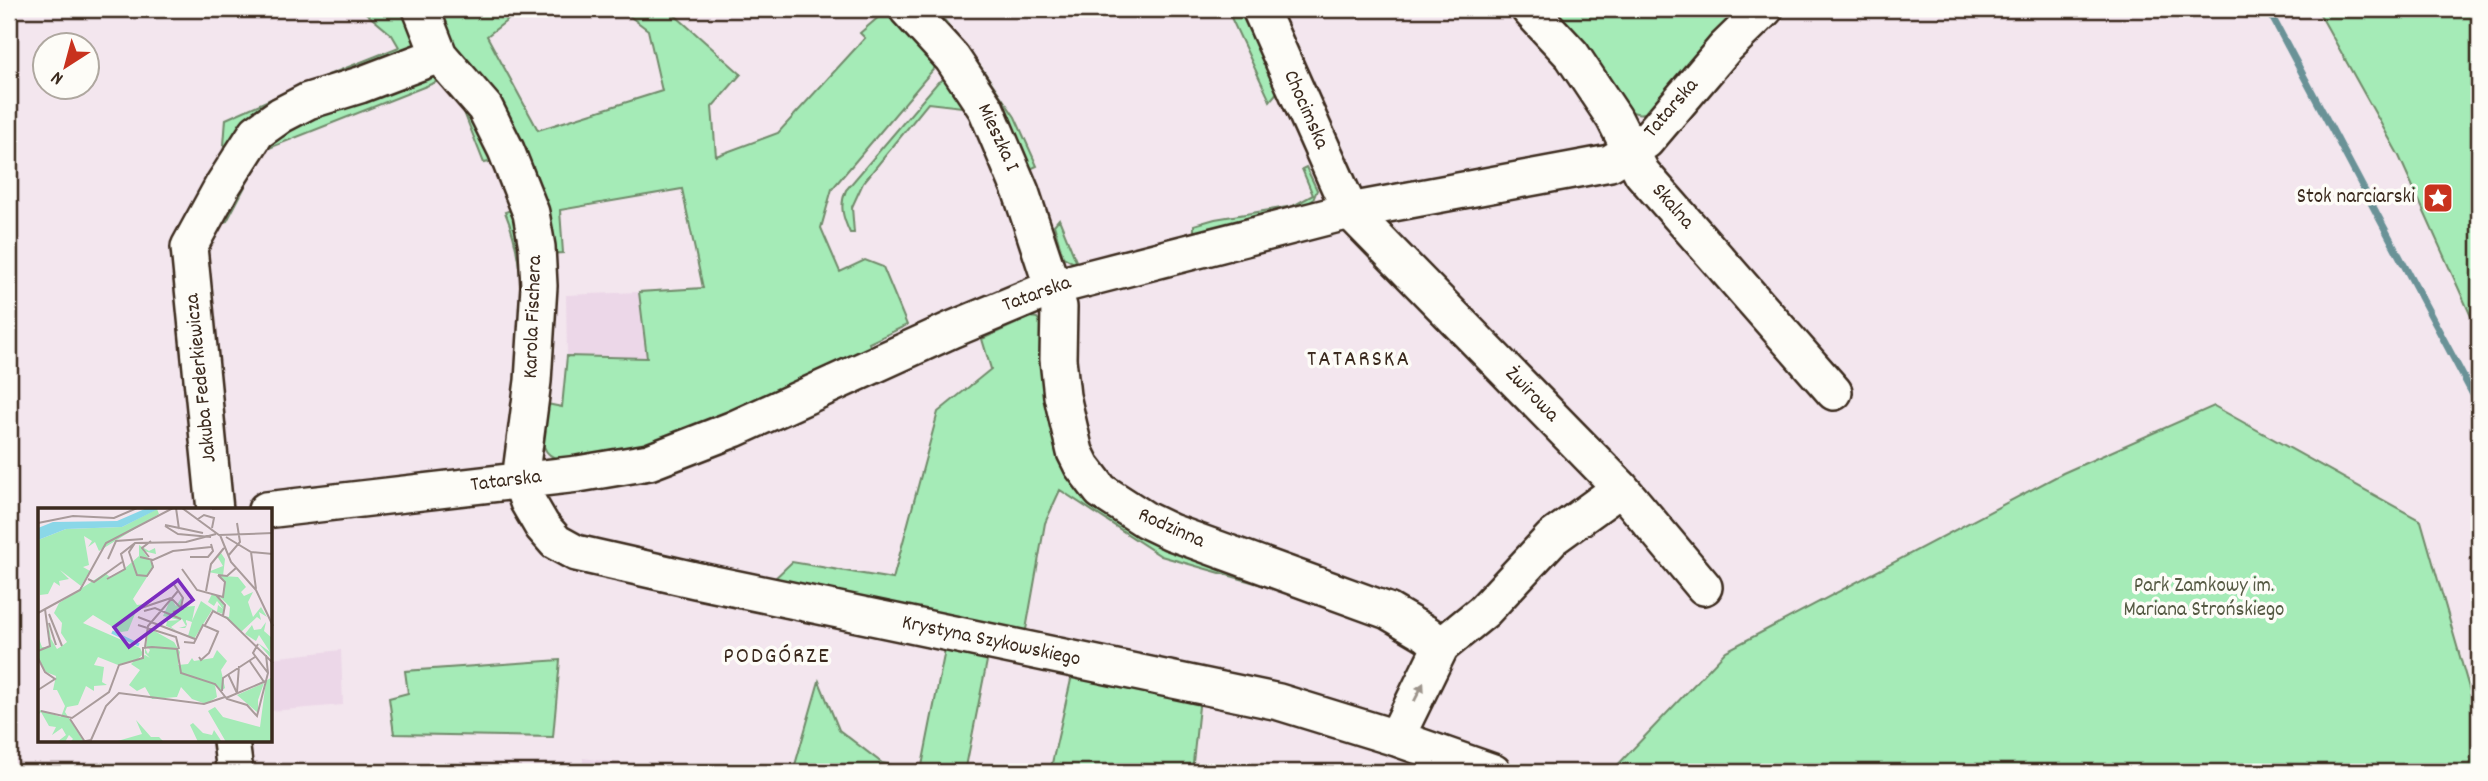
<svg xmlns="http://www.w3.org/2000/svg" width="2488" height="781" font-family="Dekko,sans-serif">
  <style>
    .built { fill: #ecd7e8 }
    .green { fill: #a5ebb7; stroke: #708a6a; stroke-width: 2 }
    .lines { fill: none; stroke-linecap: round; stroke-linejoin: round }
    .stream { stroke: #6a9297; stroke-width: 7 }
    .minor-casing { stroke: #3b2a1e; stroke-width: 40 }
    .minor { stroke: #fdfcf7; stroke-width: 35 }
    .oneway { fill: #9c938a }
    .labels { text-anchor: middle; dominant-baseline: central; stroke-width: 7; stroke-linejoin: round; paint-order: stroke }
    .street-label { font-size: 21px; fill: #3b2a1e; stroke: #fdfcf7 }
    .poi-label { font-size: 21px; fill: #3b2a1e; stroke: #fdfcf7; text-anchor: end }
    .park-label { font-size: 21px; fill: #565a44; stroke: #fdfcf7 }
    .neighbourhood-label { font-size: 23px; letter-spacing: 2px; fill: #3b2a1e; stroke: #fdfcf7 }
    .inset-river { fill: none; stroke: #8ad7e8; stroke-width: 3.5 }
    .inset-road { fill: none; stroke: #a99b9b; stroke-width: 2 }
    .view { fill: #7b2cbf; fill-opacity: 0.15; stroke: #7b2cbf; stroke-width: 3.5 }
    .inset-edge { fill: none; stroke: #3b2a1e; stroke-width: 3.5 }
  </style>
  <rect width="100%" height="100%" fill="#f3e6ee"/>
  <filter id="ink" filterUnits="userSpaceOnUse"><feTurbulence type="fractalNoise" baseFrequency=".0143" numOctaves="2"/><feDisplacementMap in="SourceGraphic" scale="14" xChannelSelector="R" yChannelSelector="G"/><feConvolveMatrix kernelMatrix="1 2 1 2 8 2 1 2 1" color-interpolation-filters="sRGB"/></filter>
  <g filter="url(#ink)">
    <path class="built" d="M639,292L647,358L567,356L566,295Z
      M341,650L343,705L271,711V658Z
      M583,758L640,766L676,772H583Z"/>
    <path class="green" d="M361,9H414L425,43L372,72L323,77L399,47L392,35Z
      M427,9H522L487,36L538,130L662,91L648,30L624,12L612,9H668L741,74L712,107L716,156L778,133L865,38L860,33L888,9H892L937,65L832,189L821,228L840,272L865,260L883,267L907,325L869,343L873,353L678,440L594,455L555,458C534,449 545,422 547,404L562,407L567,356L647,358L639,292L703,288L682,189L560,210L563,253L547,254Z
      M923,9H936L981,67L1015,117L1037,166L1028,170Z
      M1227,9H1249L1283,85L1270,101Z
      M1546,9H1738L1651,110C1641,117 1632,112 1623,108Z
      M2317,9H2479V334L2399,156Z
      M439,70L500,160L484,163L458,97L444,79L264,150L227,221L204,226L265,135Z
      M944,79H950L966,104L962,107L928,103L863,183L852,207L854,233H850C843,218 839,206 846,190L938,82Z
      M298,87L222,171L226,119Z
      M1306,167L1317,190L1313,200L1307,205L1199,237L1194,233V225L1215,219L1293,206L1313,195L1302,169Z
      M511,210L521,230L527,298L508,452L504,459C515,384 536,285 505,212Z
      M1059,219L1076,261L1074,263L1063,257L1054,225Z
      M1031,317L1037,318L1045,329L1063,453L1276,589L1161,556L1060,490L1045,523L1024,641L771,582L792,562L893,579L938,412L991,369L982,339Z
      M2214,406L2421,521L2479,723V772H1611L1726,651L2063,473Z
      M946,645L988,656L965,772H793L819,681L839,730L882,763L921,771Z
      M560,660L553,737L394,734L389,698L408,693L405,671Z
      M1073,671L1200,697L1192,772H1050Z"/>
    <g class="lines">
      <path class="stream" d="M2268,9L2479,406"/>
      <g class="minor-casing">
        <path id="minor" d="M421,9L439,55L485,108L506,150L531,213L537,247L539,286L533,381L520,480L528,502L542,526L556,542L576,553L695,580L1279,702L1396,738L1493,772
          M907,9L952,58L986,109L1021,192L1059,307L1058,359L1062,396L1075,452L1082,466L1101,491L1146,520L1171,532L1388,611L1427,634L1441,646
          M1260,9L1350,211L1621,488L1704,587
          M1529,9L1572,55L1614,118L1642,173L1834,392
          M215,510L189,247L223,185L257,132L281,115L308,101L360,85L439,55
          M266,510L578,474L649,462L734,429L951,330L1054,287L1350,211L1610,163L1646,141L1725,48L1765,9
          M1396,738L1441,646L1484,611L1552,538L1621,488
          M231,741L235,772"/>
      </g>
      <use href="#minor" class="minor"/>
    </g>
    <defs><path id="oneway-solid" d="M-6-.8H1V-3.2L6.5 0L1 3.2V.8H-6Z" transform="scale(1.75)"/></defs>
    <use class="oneway" href="#oneway-solid" transform="translate(1419 692) rotate(-63)"/>
  </g>
  <defs>
    <g id="sight-square" transform="scale(1.575)"><rect x="-9" y="-9" width="18" height="18" rx="4" fill="#c8321e" stroke="#fdfcf7"/><path d="M0-6L1.8-2.2L6-1.7L2.9 1.2L3.7 5.4L0 3.3L-3.7 5.4L-2.9 1.2L-6-1.7L-1.8-2.2Z" fill="#fff"/></g>
  </defs>
  <g fill-rule="evenodd">
    <use href="#sight-square" x="2438" y="198"/>
  </g>
  <g class="labels">
    <g class="street-label">
      <text transform="translate(1672 109) rotate(-49)">Tatarska</text>
      <text transform="translate(1305 110) rotate(66)">Chocimska</text>
      <text transform="translate(997 138) rotate(65)">Mieszka I</text>
      <text transform="translate(1672 207) rotate(49)">Skalna</text>
      <text transform="translate(1037 295) rotate(-20)">Tatarska</text>
      <text transform="translate(534 317) rotate(-88)">Karola Fischera</text>
      <text transform="translate(202 378) rotate(-96)">Jakuba Federkiewicza</text>
      <text transform="translate(1531 395) rotate(46)">Żwirowa</text>
      <text transform="translate(506 482) rotate(-7)">Tatarska</text>
      <text transform="translate(1171 529) rotate(24)">Rodzinna</text>
      <text transform="translate(991 642) rotate(12)">Krystyna Szykowskiego</text>
    </g>
    <g class="poi-label">
      <text x="2415" y="198">Stok narciarski</text>
    </g>
    <g class="park-label">
      <text x="2204" y="587">Park Zamkowy im.<tspan x="2204" dy="24">Mariana Strońskiego</tspan></text>
    </g>
    <g class="neighbourhood-label">
      <text x="1359" y="360">TATARSKA</text>
      <text x="777" y="657">PODGÓRZE</text>
    </g>
  </g>
  <g transform="translate(38 508)">
    <rect width="234" height="234" fill="#f3e6ee"/>
    <path d="M119,1L121,6L61,43L57,34L50,39L54,33L46,28L51,57L45,59L52,63L43,78L22,62L31,71L21,73L22,78L16,74L10,86L2,87L0,32L28,21L84,19ZM101,37L111,43L117,40L118,46L105,43L116,58L95,91L99,97L106,96L99,101L90,123L83,124L55,107L45,115L102,140L105,146L98,153L107,147L112,150L107,145V140L110,146L112,142L108,138L111,120L136,134L142,144L140,157L150,156L154,150L156,153L175,150L179,142L189,153L183,162L187,180L183,183L177,177L179,189L168,196L154,191L143,179L139,189L114,191L107,179L99,183L91,177L102,162L93,156L97,152L80,157L60,149L56,157L66,159L64,174L69,177L56,178V183L48,178L40,197L29,199L27,204L46,234H32L35,231L31,227L27,234H19L28,227L24,220L14,227L18,219L11,218L3,204L0,207L2,202L23,209L27,198L19,182H15L18,168L8,164L0,149V128L4,139H12L10,113L13,131L19,141L24,138L29,134L23,125L24,115L16,105L21,95L67,65L72,69L86,61L101,48ZM183,45L187,51L185,68L200,69L208,79L203,84L206,88L215,84L210,94L215,109L223,99L229,109L221,104L223,112L219,109L203,124L186,108L191,109L192,99L181,88L186,98L185,106L174,102L156,131L150,128L154,114L148,112V114L149,116L148,119L147,120H141L148,118L144,111L133,119L139,123L120,114L128,118L129,113L141,112L125,108L133,90L138,98L144,89V99L157,98L154,113L163,93L179,104L180,97L185,101L179,93L176,98L170,94L174,86L184,89L187,75L181,66L170,64L185,58L179,48ZM228,114L226,123L234,130L232,149L220,135L232,144L221,127L218,133L207,126L214,117L216,122L223,121ZM234,169V234H188L170,203L177,199L185,209L222,219L228,173ZM226,175L220,192V205L199,187ZM98,212L113,229H121L126,234H76L104,226ZM155,215L165,225L174,227L176,222L184,234H160L152,217Z" fill="#a5ebb7"/>
    <path d="M109,0H122L84,19L28,21L0,32V20L15,14L79,13Z" fill="#8ad7e8"/>
    <path class="inset-river" d="M74,124L101,137"/>
    <path class="inset-road" d="M138,0L141,21M144,0L181,27L235,25M174,1L205,0M160,11L166,7L176,10L174,20M0,15L35,8L76,10L99,0M127,17L165,25M127,18L140,26L173,29M182,27L193,54L218,82L235,118M188,29L213,44L235,46M97,35L91,44L99,67L109,68L115,59L113,52M213,44L218,81M190,48L202,34L199,15M102,49L115,52L135,43L173,39M111,49L104,40L113,33M152,49H170L175,43L173,36M70,51L78,33L105,31M144,61L159,82L185,89L187,74L180,67M180,67L189,68L198,60M50,71L56,74L84,54M69,71L87,61L83,46L97,35L148,34L178,26M135,75L145,90L143,99M168,83L173,56L186,40M178,87L187,97L185,108M133,90L144,101L135,104M100,101L133,90M106,103L117,100L143,111M0,105L42,82L68,35L135,0M11,106L24,138M100,109L157,131M11,115L18,137M100,117L138,129L141,141M167,117L175,103L189,110L235,155M146,134L156,135L165,117L181,124M220,136L215,145L230,165M107,139L110,118L140,83M0,143L12,138L7,101M161,149L163,152L171,145L180,124M0,150L7,164L17,171L0,182M211,152L226,174M190,166L199,185M184,183L185,170L217,149M199,184L201,158M188,190L228,173M3,203L34,210L71,184L81,157L105,150V140L114,139L139,141L143,165L177,176L189,191L209,197L219,208L230,165L228,147M32,211L47,234M43,234L53,232L68,198L81,185L166,196L187,189"/>
    <path class="view" d="M140,72L155,92L91,139L76,119Z"/>
    <rect width="234" height="234" class="inset-edge"/>
  </g>
  <rect width="2488" height="781" fill="none" stroke="#fdfcf7" stroke-width="35"/>
  <rect x="18" y="18" width="2453" height="746" fill="none" stroke="#3b2a1e" stroke-width="2.5" filter="url(#ink)"/>
  <g transform="translate(66 66) rotate(216)"><circle r="33" fill="#fdfcf7" stroke="#afa8a0" stroke-width="2"/>
  <path d="M0-5L12 26L0 18L-12 26Z" fill="#c8321e"/>
  <text y="-10" font-size="19" font-weight="bold" text-anchor="middle" fill="#3b2a1e">N</text>
  </g>
</svg>
